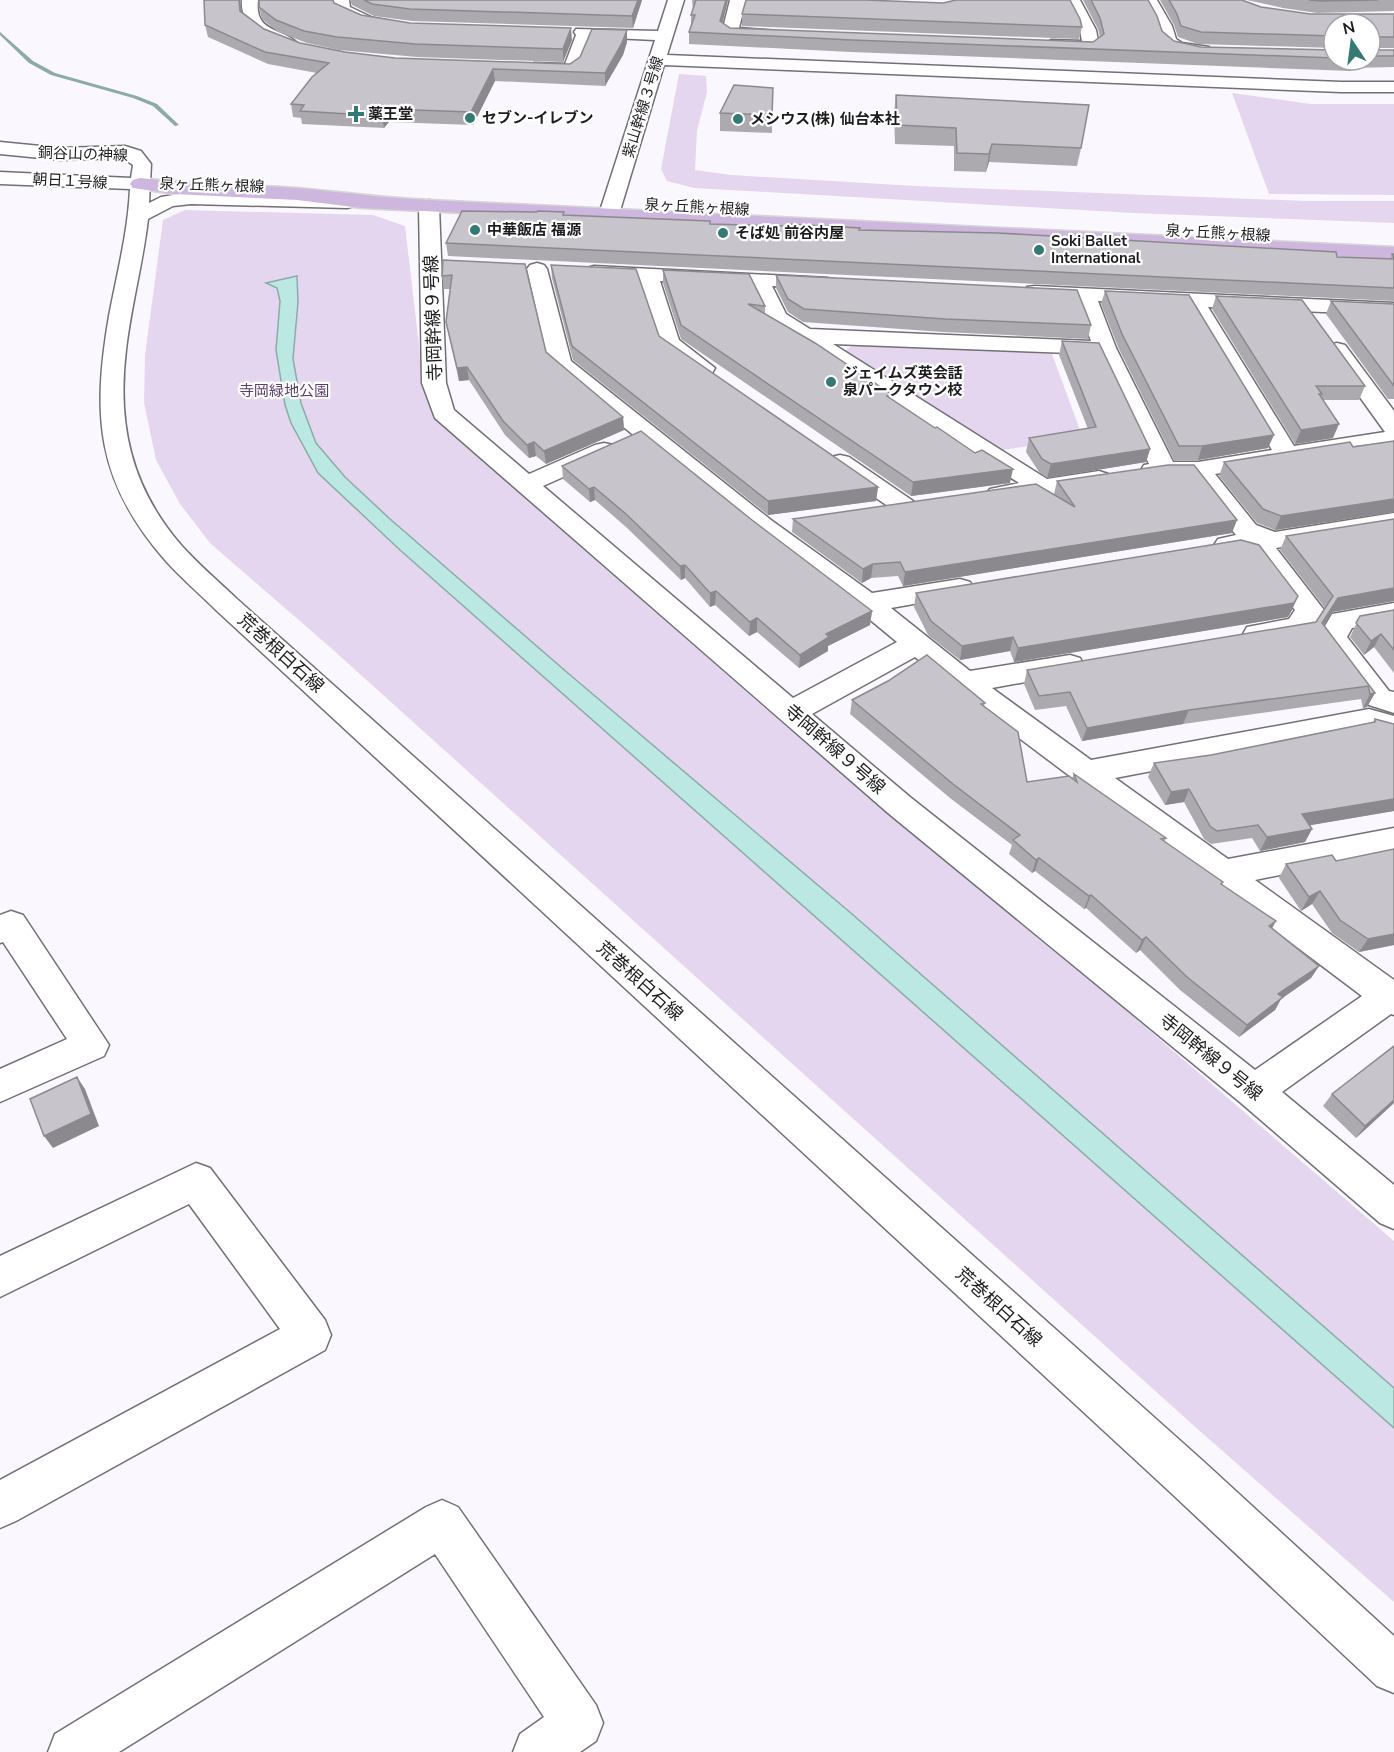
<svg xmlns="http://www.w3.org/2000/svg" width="1394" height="1752" font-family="'Nunito Sans','Noto Sans JP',sans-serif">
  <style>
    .green { fill: #e5d6f0 }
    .water { fill: #bbe8e3; stroke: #8caba8; stroke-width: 1.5 }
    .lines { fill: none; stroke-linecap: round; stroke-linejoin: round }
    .stream { fill: #8caba8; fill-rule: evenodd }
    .minor-casing { stroke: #726f75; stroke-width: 3 }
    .major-casing { stroke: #d6d6d6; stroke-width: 3 }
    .minor { fill: #fff; fill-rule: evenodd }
    .major { fill: #ceb7df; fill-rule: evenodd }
    .wall { fill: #aca9af }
    .shaded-wall { fill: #8c898e }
    .building { fill: #c8c4cb; stroke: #8c898e; stroke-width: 1.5 }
    .poi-dot { fill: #337a75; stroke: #fff; stroke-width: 2 }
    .labels { text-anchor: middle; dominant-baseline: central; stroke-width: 4.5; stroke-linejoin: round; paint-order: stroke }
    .far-street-label { font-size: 15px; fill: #1d1c1e; stroke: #fff }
    .far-poi-label { font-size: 15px; font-weight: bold; fill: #1d1c1e; stroke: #fff; text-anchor: start }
    .far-park-label { font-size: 15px; fill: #593f6b; stroke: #fff }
    .street-label { font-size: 18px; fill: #1d1c1e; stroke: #fff }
  </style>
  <rect width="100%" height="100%" fill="#fbf7fe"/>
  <path class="green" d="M679,74L706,76L707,92L697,131L695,170L731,175L915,186L1307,201H1394V223L1133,213L694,188L667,181L661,169Z
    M1232,93L1311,104H1394V195L1269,194Z
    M185,210L373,215L405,226L423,379L435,415L1394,1241V1602L1193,1425L331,648L210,543L180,504L156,460L144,403L145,355L163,220Z
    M854,344L1052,354L1083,438L1003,450L843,352Z"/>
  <path class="water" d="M297,276L298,302L293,359L301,403L316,443L345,477L390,519L569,674L852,914L1394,1388V1428L400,550L318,473L291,423L285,405L276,350L280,301L277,288L266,283Z"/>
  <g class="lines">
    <path class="stream" d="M0,32L33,61L55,73L137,96L157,104L179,125L175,126L153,106L133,98L51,75L29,63L0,35Z"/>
    <g class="minor-casing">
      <path id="minor" d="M242,0H258C254,34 283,27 298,44L296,47C271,54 239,25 242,0Z
        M333,0H349L350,7L373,18L390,21L392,24L384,29L363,25L337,13Z
        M668,0H684L667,55L1341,82H1394V92H1341L664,65L619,214L616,218H602L599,214L655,40L592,37L577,73H534L526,68L534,63L565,64L576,35L574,32L576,29L658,31Z
        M730,0H746L739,28L777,31L779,34L777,37L724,35L722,32Z
        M1064,0H1080L1096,30L1099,46L1097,49L1051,50L1043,45L1051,40L1082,41L1080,30Z
        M1141,0H1157L1172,26L1176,39L1182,43L1209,47L1211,51L1209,55C1195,58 1176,52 1163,45L1156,26Z
        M0,142L61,148L125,146L141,151L151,164L149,203L161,197L191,192L354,198L357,202L354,206L347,208L191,204L173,206L148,219C143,263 131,306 126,350C117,424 131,487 181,545C198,564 218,581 237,599L1202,1460L1394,1636V1693L1377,1686L1170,1492L217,611C200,594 181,578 165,560C96,481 92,415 109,316C117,274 128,232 130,189L0,184V172L131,178L133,165L123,158L61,160L0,154Z
        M429,200L436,202L439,206L446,383L454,410L529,474L595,445L604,443L613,445L616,450L613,455L543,486L793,698L897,642L857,609L753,532L552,369L549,364L527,269L530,265L537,263L544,265L547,269L571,361L771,520L872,593L960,579L970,582L974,588L970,594L891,608L970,671L1070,655L1080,658L1084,665L1080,672L992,688L1091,760L1369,709L1394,716V738L1368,730L1115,778L1228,859L1394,828V852L1255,880L1394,980V1015L1391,1014L1282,1092L1394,1185V1229L1380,1223L1241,1103L888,813L435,418L422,383L419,206L422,202ZM915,657L954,689L1362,996L1255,1070L910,797L812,714Z
        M594,266L828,278L832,282L828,286L821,288L772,286L786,314L810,329L1091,341L1076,300L1027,297L1024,292L1027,287L1035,286L1394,303V315L1208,307L1294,446L1385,432L1326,350L1329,345L1337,343L1345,345L1394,411V445L1215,474L1256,525L1275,532L1394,513V529L1276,548L1324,610L1308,634L1257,643L1247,641L1243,634L1247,627L1289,619L1295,610C1287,600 1263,563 1255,557C1244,549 1229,554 1218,551L1214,545L1218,539L1236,535L1191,477H1153L1144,475L1141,470L1144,465L1149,464L1097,354L833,344L1047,479L1099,471L1108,474L1112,479L1108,484L1099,487L999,502L990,499L986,494L990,489L1019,483L769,323L750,285L660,281L679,340L715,368L712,373L704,375L696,373L661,348L638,280L587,276L584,272L587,268ZM1098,301L1186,306L1272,450L1198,462H1173L1116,348Z
        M840,455L849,457L913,501L917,506L913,511L904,514L895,511L831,467L828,462L831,457Z
        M1394,603V621L1352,628L1347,637L1389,691L1394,692V713L1369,705L1318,638L1332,614Z
        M11,911L23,915L109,1045L104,1056L0,1102V1069L67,1039L3,942L0,943V915Z
        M196,1163L210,1168L325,1320L331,1335L325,1350L16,1521L0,1528V1480L280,1329L189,1204L0,1297V1256Z
        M442,1500L458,1507L596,1705L603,1723L596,1741L580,1752H513L520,1734L544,1717L435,1554L119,1752H48L55,1734L426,1507Z"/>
    </g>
    <g class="major-casing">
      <path id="major" d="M140,178C192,184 244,184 296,188C341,192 384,198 429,200L1394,247V259L361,208L297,200L174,194L133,188L130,184L133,180Z"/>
    </g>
    <use href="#minor" class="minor"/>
    <use href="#major" class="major"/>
  </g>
  <path class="wall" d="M240,0L242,12L264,29L300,43L345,52L395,58L570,64L627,30V42L623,55L605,86L495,81L473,125L389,122L384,128L302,124L301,118L293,117L291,104L317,73L268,64L208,37L205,25Z
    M350,0H642L633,28L412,21L374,16L352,5Z
    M692,0H728L722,23L730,28L1093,42L1100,37L1098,29L1083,0H1148L1162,31L1174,41L1201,47L1334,50V60H1370V24H1334V48L1198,44L1178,37L1174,25L1160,0H1242L1261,7L1310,14H1394V48H1373V50H1394V67L1352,68L1351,71L851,52L689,44V32L691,26V15L693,11Z
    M1247,0H1394V11L1317,13L1283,8Z
    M334,3L361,15L410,23L572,40L563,62L417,57L339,50L307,43L278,32L262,19L259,7Z
    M742,14L1082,27L1079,39L742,26Z
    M896,95L1081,148L1077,166L989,162L986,172L954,171V146L895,144L894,112Z
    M720,113L772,115V133L720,131Z
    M537,212H564V215L710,224L859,230L1337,257L1390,259L1392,254H1394V301L448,256L446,243Z
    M443,260L546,352L623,417L624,430L546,464L536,456L529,458L505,435L469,380L459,381L446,322L450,289H444L442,276Z
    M551,265L659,336L878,487L876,501L768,515L573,360L552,278Z
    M663,270L765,306V314L891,394V399L1010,483L911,496L681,339L663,283Z
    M776,275L1091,325L1088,339L943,332L803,322L788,312L776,288Z
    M1105,291L1268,448L1198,460H1174L1118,347L1101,304Z
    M1216,296L1365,386L1359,400H1323L1333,438L1295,444L1212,309Z
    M1331,301L1394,304V399H1388L1326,314Z
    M1062,341L1150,449L1146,462L1047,478L1039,472L1026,452L1029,438L1088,429L1059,355Z
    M1394,441V512L1275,530L1257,523L1219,476L1224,462Z
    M562,466L752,520L872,611L870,625L828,646V651L799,668L757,632L749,636L715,605L710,607L685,578L681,580L626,527L595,500L590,502L563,479Z
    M1057,481L1232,533L903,586L898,576L871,578L862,583L792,532L793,519L1054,494Z
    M1394,519V601L1332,612L1324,625L1375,693L1367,707L1363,708L1361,699L1183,724L1082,741L1066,706L1035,710L1024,684L1027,670L1316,622L1325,608L1280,550L1286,536Z
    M916,593L1292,610L1288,617L1014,662L1010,651L960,660L928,635L914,607Z
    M1394,610V673L1374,647L1364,655L1350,637L1360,616Z
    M852,700L985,703L984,706L1027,782L1072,778L1074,774L1166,838L1164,842L1222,884L1272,928L1319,966L1311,978L1281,999L1275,1010L1239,1037L1180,990L1140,950L1136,953L1086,908L1084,909L1035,871L1032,873L1009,854L1012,845L950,798L850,714Z
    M1375,719L1394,724V811L1310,825L1312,829L1305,842L1260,851L1252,838L1211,844L1204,839L1184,802L1165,805L1148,777L1154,763L1211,755L1373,722Z
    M1336,861L1394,945L1359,952L1332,933L1312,904L1301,911L1279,878L1286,864Z
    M1332,1094L1394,1103L1356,1138L1323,1106Z"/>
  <path class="shaded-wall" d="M239,0H240L243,23L240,11Z
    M638,0H642L633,28L632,16Z
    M726,0H728L720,33V21Z
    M571,28L572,40L563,62V49Z
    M627,30V42L623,55L605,86V73Z
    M493,69L495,81L473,125L471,112Z
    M387,109L389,122L384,128L382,116Z
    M992,144L989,162L986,172L989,154Z
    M467,367L469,380L459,381L457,368Z
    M623,417L624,430L546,464L544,451Z
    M1339,424L1333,438L1295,444L1301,430Z
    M1274,435L1268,448L1198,460L1202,446Z
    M534,442L536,456L529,458L527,445Z
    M1150,449L1146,462L1047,478L1051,464Z
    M1013,469L1010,483L911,496L913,482Z
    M594,487L595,500L590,502L589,489Z
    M878,487L876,501L768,515V501Z
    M1394,499V512L1275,530L1281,516Z
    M1237,520L1232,533L903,586L905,572Z
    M873,564L871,578L862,583L863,569Z
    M685,565V578L681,580L680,566Z
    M1394,588V601L1332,612L1316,637L1322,623L1338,598Z
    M716,591L715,605L710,607V593Z
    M1298,596L1292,610L1288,617L1014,662L1018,648Z
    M872,611L870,625L828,646V651L799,668L800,655L826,634Z
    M757,618V632L749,636L750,622Z
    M1381,634L1374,647L1364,655L1371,641Z
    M1013,637L1010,651L960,660L962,646Z
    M1375,693L1367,707L1363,708L1370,694Z
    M1189,710L1183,724L1082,741L1087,728Z
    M1189,789L1184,802L1165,805L1171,792Z
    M1394,799V811L1294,828L1302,814Z
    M1312,829L1305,842L1260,851L1267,837Z
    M1039,858L1035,871L1032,873L1036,860Z
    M1320,891L1312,904L1301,911L1309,897Z
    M1091,895L1086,908L1084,909L1089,896Z
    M1276,921L1269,934V926Z
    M1394,934V945L1359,952L1368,939Z
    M1146,937L1140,950L1136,953L1142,940Z
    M1319,966L1311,978L1281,999L1275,1010L1239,1037L1247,1025L1278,994Z
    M77,1077L85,1089L99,1126L53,1148L44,1136Z
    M1394,1100V1103L1356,1138L1365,1126Z"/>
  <path class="building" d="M204,0H239L240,11L264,29L300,43L345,52L395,58L570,64L580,57L592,29L627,30L622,43L605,73L493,69L471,112L387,109L382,116L300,111L304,105L291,104L312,77L329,63L265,52L205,25Z
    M259,0H333L334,3L361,15L410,23L571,28L563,49L415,44L337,37L304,31L276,20L259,7Z
    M364,0H638L632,16L410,9L372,4Z
    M696,0H726L720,21L730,28L1093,42L1104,34L1100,18L1091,0H1148L1157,16L1162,31L1174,41L1201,47L1334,50V58L852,40L689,32L695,15H691Z
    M746,0H865L943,3L956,0H1070L1080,19L1082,27L742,14Z
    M1169,0H1242L1261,7L1310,14H1394V37H1372L1373,50H1394V56H1370V24H1334V36L1201,32L1181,26L1177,14Z
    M1309,0H1378L1320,1Z
    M734,85L773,88L772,115L720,113Z
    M896,95L1089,105L1081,148L992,144L989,154L957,153L956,128L897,125Z
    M462,211L537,212L538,211L564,212L563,215L710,221V224L788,226V224L860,228L859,230L998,233L1336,252L1337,257L1394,259L1392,254H1394V288L446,243Z
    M443,260L525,264L546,352L623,417L544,451L534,442L527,445L503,421L467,367L457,368L446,322L452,275L442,276Z
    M551,265L636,269L659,336L878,487L768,501L572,346Z
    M663,270L749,274L765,306L748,304L815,343L891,394L887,396L935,428L937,427L975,453L982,450L1013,469L913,482L681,325Z
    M776,275L1077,290L1091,325L945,319L804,309L788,299Z
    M1105,291L1189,295L1274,435L1202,446H1179L1122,334Z
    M1216,296L1302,300L1365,386H1316L1322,394H1319L1339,424L1301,430Z
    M1331,301L1394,304V386Z
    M1062,341L1099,343L1150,449L1051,464L1042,459L1029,438L1096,427Z
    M641,431L752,520L872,611L826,634L829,637L800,655L757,618L750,622L716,591L710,593L685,565L680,566L626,514L594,487L589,489L562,466Z
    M1394,441V499L1281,516L1263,509L1224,462L1350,442L1353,447Z
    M1168,465H1194L1237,520L905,572L900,562L873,564L863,569L793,519L1036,484L1075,507L1057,481Z
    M1394,519V588L1338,598L1322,623L1375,693L1370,694L1368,686L1189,710L1087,728L1070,692L1039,696L1027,670L1316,622L1333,596L1286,536Z
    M1241,540L1259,545L1298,596L1294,603L1018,648L1013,637L962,646L931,621L916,593Z
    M1394,610V650L1381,634L1371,641L1356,623L1360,616Z
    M927,655L985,703L981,704L1018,732L1027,782L1069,776L1077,782L1074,774L1166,838L1161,839L1223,882L1221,884L1276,921L1269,926L1319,966L1278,994L1283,997L1247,1025L1187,977L1146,937L1142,940L1091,895L1089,896L1039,858L1036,860L1013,840L1020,835L953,784L852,700L888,681Z
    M1375,719L1394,724V799L1302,814L1312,829L1267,837L1258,825L1217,831L1210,826L1189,789L1171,792L1154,763L1211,755L1375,722Z
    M1394,849V934L1368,939L1340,920L1320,891L1309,897L1286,864L1332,855L1336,861Z
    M1394,1046V1100L1365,1126L1332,1094Z
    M77,1077L91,1114L44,1136L30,1099Z"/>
  <g class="poi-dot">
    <path d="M353 105h6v6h6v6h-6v6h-6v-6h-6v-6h6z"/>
    <circle cx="470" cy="118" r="6"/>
    <circle cx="738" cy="119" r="6"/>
    <circle cx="475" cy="230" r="6"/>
    <circle cx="723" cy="233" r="6"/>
    <circle cx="1039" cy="250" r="6"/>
    <circle cx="831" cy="382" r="6"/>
  </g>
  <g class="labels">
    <g class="far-street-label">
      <text transform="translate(643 107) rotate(-73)">紫山幹線３号線</text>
      <text transform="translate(83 154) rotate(2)">銅谷山の神線</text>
      <text transform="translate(70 181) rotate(3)">朝日１号線</text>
      <text transform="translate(212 185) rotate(2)">泉ヶ丘熊ヶ根線</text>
      <text transform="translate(697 207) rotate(3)">泉ヶ丘熊ヶ根線</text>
      <text transform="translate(1218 233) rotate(3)">泉ヶ丘熊ヶ根線</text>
    </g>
    <g class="far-poi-label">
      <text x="368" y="114">薬王堂</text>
      <text x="482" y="118">セブン-イレブン</text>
      <text x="750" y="119">メシウス(株) 仙台本社</text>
      <text x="487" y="230">中華飯店 福源</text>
      <text x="735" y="233">そば処 前谷内屋</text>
      <text x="1051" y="241">Soki Ballet<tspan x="1051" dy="17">International</tspan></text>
      <text x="843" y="373">ジェイムズ英会話<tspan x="843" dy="17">泉パークタウン校</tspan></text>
    </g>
    <g class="far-park-label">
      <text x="284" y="391">寺岡緑地公園</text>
    </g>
    <g class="street-label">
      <text transform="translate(433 318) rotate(-92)">寺岡幹線９号線</text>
      <text transform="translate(281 653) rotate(42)">荒巻根白石線</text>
      <text transform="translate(835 749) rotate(41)">寺岡幹線９号線</text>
      <text transform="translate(640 981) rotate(42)">荒巻根白石線</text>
      <text transform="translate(1211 1057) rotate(39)">寺岡幹線９号線</text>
      <text transform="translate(999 1307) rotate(42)">荒巻根白石線</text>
    </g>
  </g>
  <g transform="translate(1352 42) rotate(347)"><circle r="28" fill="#ffffff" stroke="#a5a4a5" stroke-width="1.5"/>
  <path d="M0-4.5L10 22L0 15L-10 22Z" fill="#337a75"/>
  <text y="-9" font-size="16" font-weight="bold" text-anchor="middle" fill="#1d1c1e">N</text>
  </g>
</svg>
